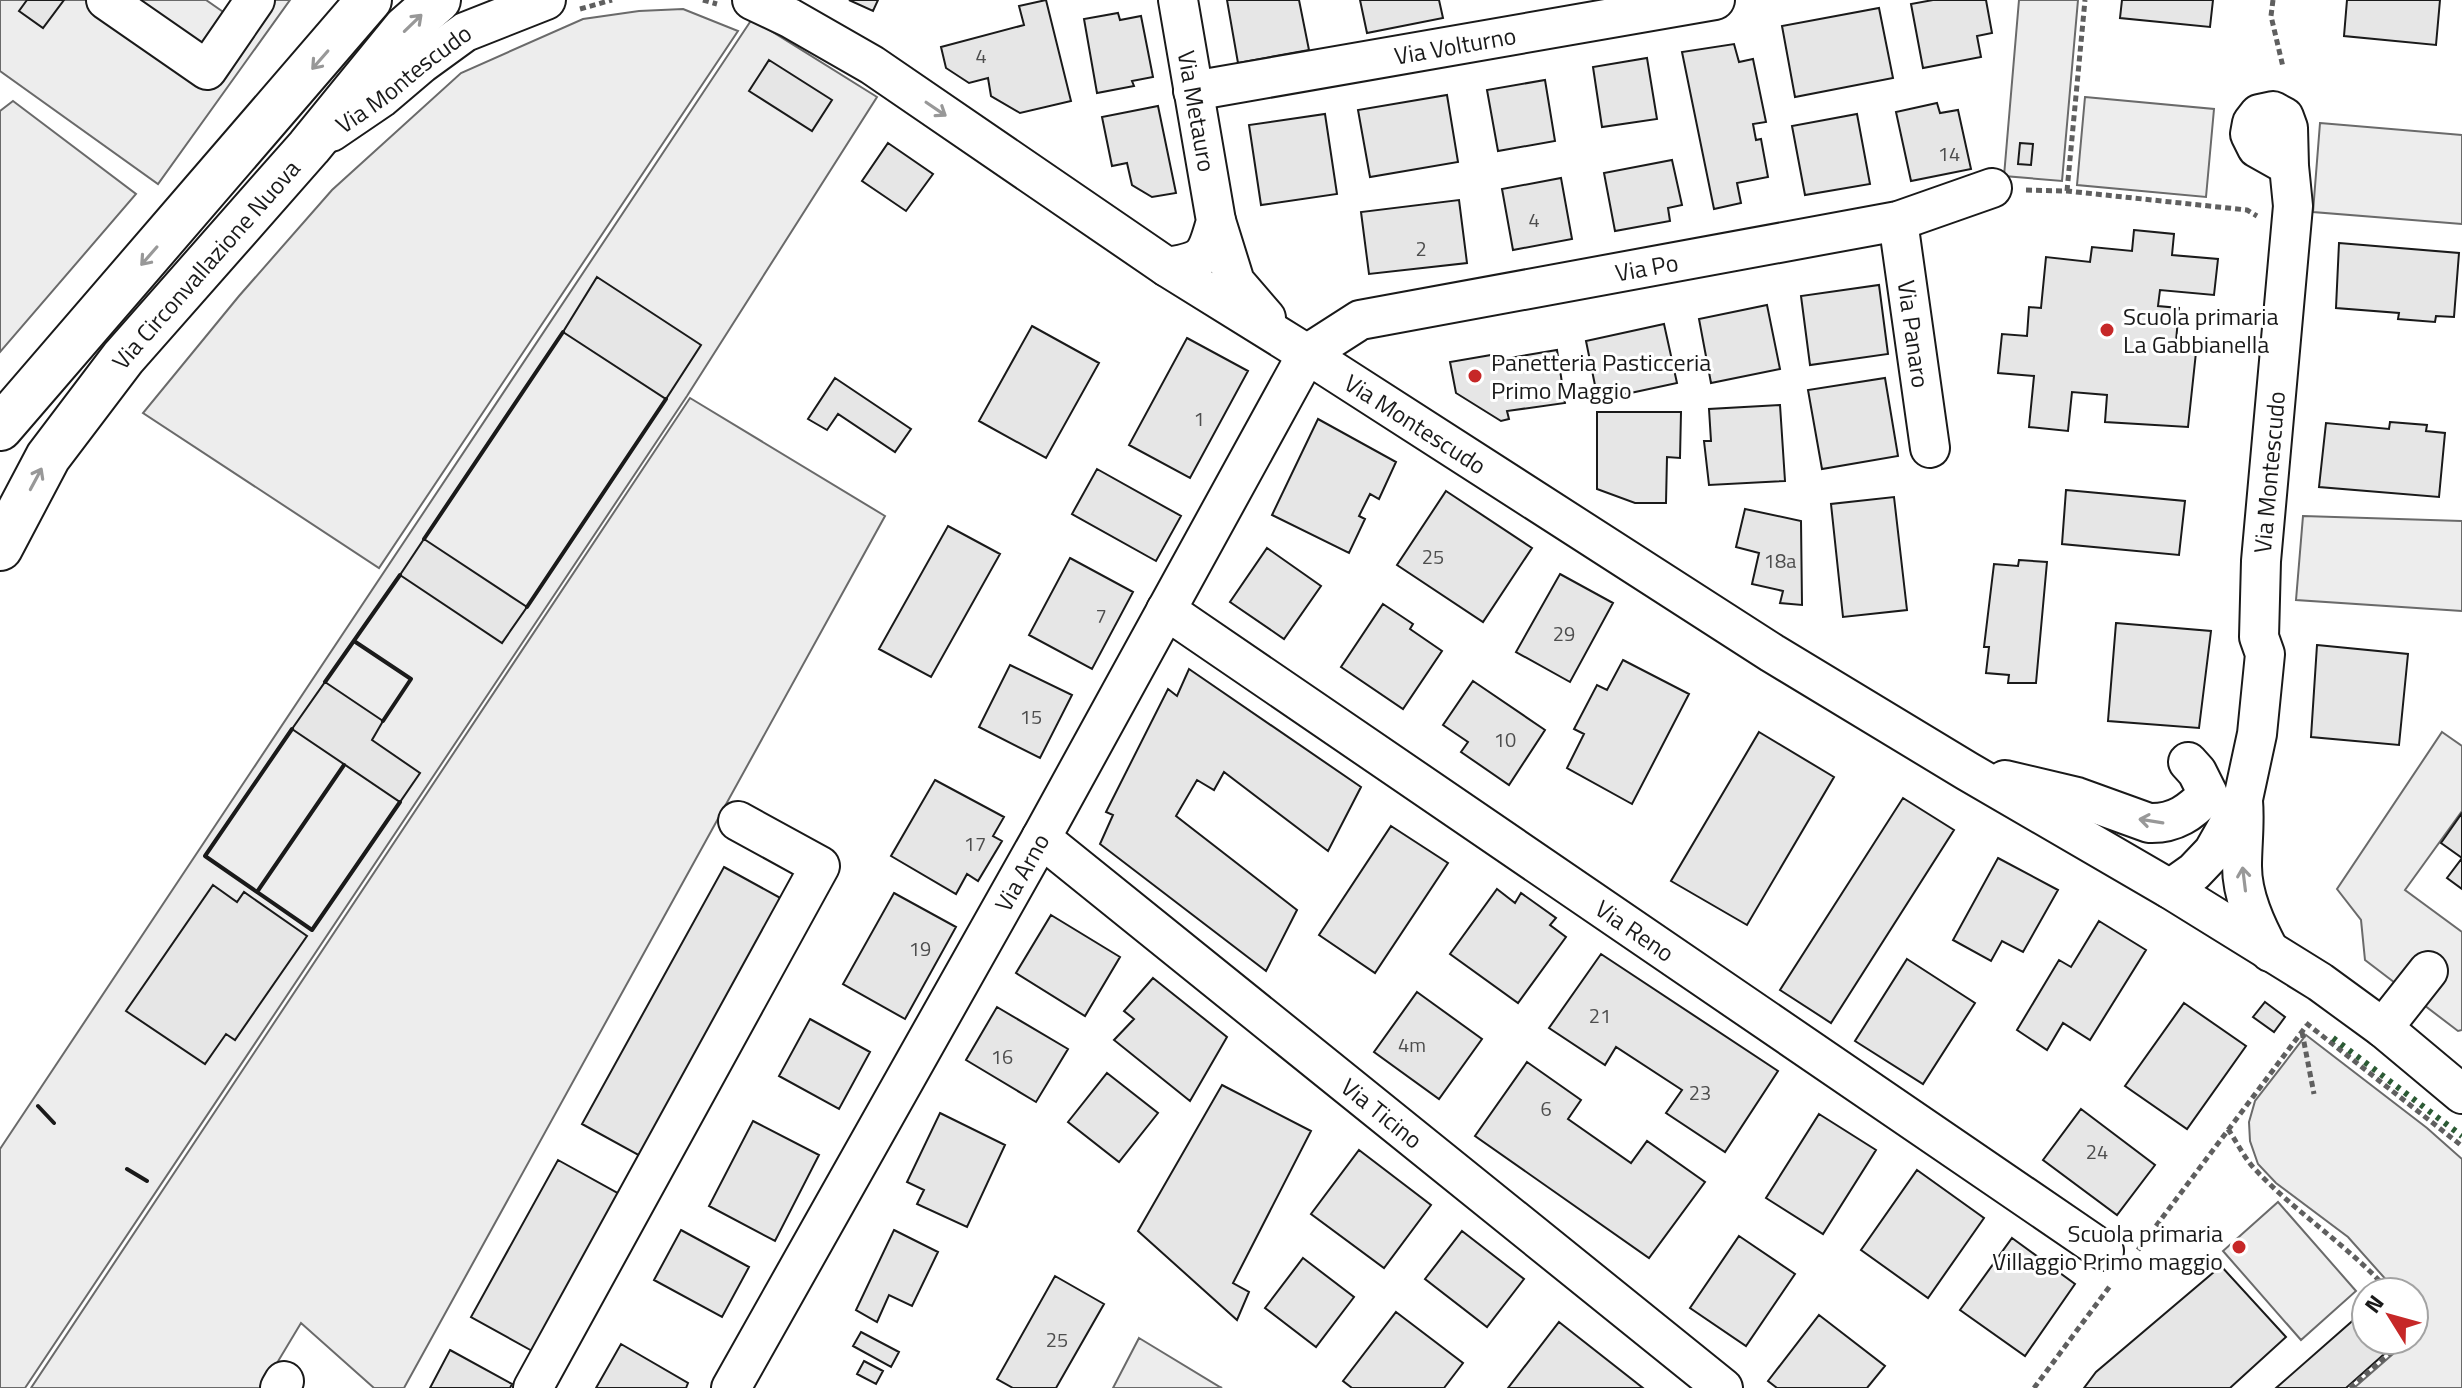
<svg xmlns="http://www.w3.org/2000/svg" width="2462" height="1388" font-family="'Titillium Web',sans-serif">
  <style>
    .built { fill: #ededed; stroke: #6a6a6a; stroke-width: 2 }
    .building { fill: #e6e6e6; stroke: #1a1a1a; stroke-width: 2 }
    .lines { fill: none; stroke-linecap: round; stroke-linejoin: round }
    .minor-casing { stroke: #1a1a1a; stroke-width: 42 }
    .major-casing { stroke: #1a1a1a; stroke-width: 48 }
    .path { stroke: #5f5f5f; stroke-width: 5; stroke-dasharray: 6 4; stroke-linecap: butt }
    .minor { stroke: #fff; stroke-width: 38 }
    .major { stroke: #fff; stroke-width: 44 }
    .hedge { stroke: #2b5a34; stroke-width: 6; stroke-dasharray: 4 6; stroke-linecap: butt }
    .wall { stroke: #1a1a1a; stroke-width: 4 }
    .oneway { stroke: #989898 }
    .poi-dot { fill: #c62828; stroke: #fff; stroke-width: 3 }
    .labels { text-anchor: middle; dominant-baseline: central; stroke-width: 6; stroke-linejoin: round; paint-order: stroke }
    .number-label { font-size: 20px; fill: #4d4d4d }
    .street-label { font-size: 24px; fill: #1a1a1a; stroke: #fff }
    .poi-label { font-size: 24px; fill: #1a1a1a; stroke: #fff; text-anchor: start }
  </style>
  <rect width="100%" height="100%" fill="#fff"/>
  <path class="built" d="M0,0H206L229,16L241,0H290L158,184L0,71Z
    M2019,0H2078L2062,181L2004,176Z
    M683,9L738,31L379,568L143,413L239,296L332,190L461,73L583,19L639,11Z
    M752,19L877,97L687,396L25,1388H0V1149Z
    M2085,97L2214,109L2206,197L2077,185Z
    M13,101L136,194L0,352V111Z
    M2320,123L2462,135V224L2313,212Z
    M690,398L885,516L404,1388H374L301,1323L262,1388H31Z
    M2303,516L2462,521V611L2296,600Z
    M2442,732L2462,746V811L2405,890L2462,932V1030L2458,1031L2365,960L2361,920L2337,889Z
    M2306,1035L2427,1128L2462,1159V1388H2354L2409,1340H2414V1336L2426,1325L2414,1311V1292H2397L2348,1237L2276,1183L2258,1164L2250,1141L2249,1122L2255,1101Z
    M2278,1202L2356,1291L2301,1340L2223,1251Z
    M1139,1338L1220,1387L1222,1388H1113Z"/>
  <path class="building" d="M27,0H64L43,28L19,11Z
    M849,0H878L873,11Z
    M1046,0L1071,101L1020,113L991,96L988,78L969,83L946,68L941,47L1024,25L1019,6Z
    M1227,0H1299L1309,50L1238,63Z
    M1360,0H1439L1443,18L1367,33Z
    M1933,0H1986L1992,33L1977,36L1981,57L1923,68L1911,4Z
    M2122,0H2213L2210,27L2120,18Z
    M2347,0H2440L2436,45L2344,36Z
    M1879,8L1893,78L1795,97L1782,26Z
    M1118,13L1120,20L1141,16L1153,77L1132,81L1134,86L1097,93L1084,19Z
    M1734,44L1739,62L1753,59L1766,122L1753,124L1756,140L1761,139L1768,177L1737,183L1741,203L1714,209L1682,52Z
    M1647,58L1657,119L1602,127L1593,67Z
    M769,60L832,100L812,131L749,91Z
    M1545,80L1555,141L1498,151L1487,90Z
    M1447,95L1458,162L1370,177L1358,110Z
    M1937,103L1940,113L1958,110L1971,169L1911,181L1896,112Z
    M1158,106L1176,193L1152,197L1132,185L1127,163L1112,166L1102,117Z
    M1325,114L1337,194L1261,205L1249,125Z
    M1857,114L1870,184L1805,195L1792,126Z
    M888,143L933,174L906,211L862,181Z
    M2020,143L2033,144L2031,165L2018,164Z
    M1672,160L1682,205L1668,208L1670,221L1615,231L1604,173Z
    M1561,178L1572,239L1513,250L1502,189Z
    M1459,200L1467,263L1369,274L1361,212Z
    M2134,230L2174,234L2172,255L2218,259L2214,295L2160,290L2158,306L2179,308L2176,341L2197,343L2188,427L2105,422L2107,395L2072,392L2068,431L2029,427L2034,376L1998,373L2002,334L2027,336L2029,307L2041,308L2046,257L2090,262L2092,247L2132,251Z
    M2339,243L2459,253L2454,317L2436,316L2435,322L2398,319L2399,313L2336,308Z
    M597,277L701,345L666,399L563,332Z
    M1879,285L1888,354L1810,365L1801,296Z
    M1767,305L1780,369L1711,383L1699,319Z
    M1664,324L1677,383L1598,400L1586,341Z
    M1032,326L1099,363L1046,458L979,421Z
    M1187,338L1248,371L1190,478L1129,445Z
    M1557,350L1565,403L1507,411L1509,419L1501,421L1456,393L1450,362L1497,354L1498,360Z
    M835,378L911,429L895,452L838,414L827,430L808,419Z
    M1885,378L1898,456L1822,469L1808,390Z
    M1780,405L1785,481L1709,485L1704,441H1711L1709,409Z
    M1597,412H1681L1680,458L1667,457L1666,503H1635L1597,489Z
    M1318,419L1396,462L1379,499L1370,494L1359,516L1365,519L1349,553L1272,515Z
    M2390,422L2427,425L2426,431L2445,433L2439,497L2319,487L2326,423L2389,429Z
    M1097,469L1181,516L1156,561L1072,514Z
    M2066,490L2185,501L2179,555L2062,544Z
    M1446,491L1532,548L1483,622L1397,565Z
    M1894,497L1907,610L1843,617L1831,504Z
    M1745,509L1801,521L1802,605L1780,603L1783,591L1752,584L1759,553L1736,547Z
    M948,526L1000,554L931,677L879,649Z
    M424,539L527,607L502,643L400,575Z
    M1267,548L1321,586L1284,639L1230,602Z
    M1070,558L1133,592L1092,669L1029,635Z
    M2019,560L2047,562L2036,683H2008L2009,675L1986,673L1989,647H1984L1994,564L2018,566Z
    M1560,574L1613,603L1570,682L1516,652Z
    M1383,604L1413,624L1410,629L1442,651L1403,709L1341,667Z
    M2116,623L2211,631L2199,728L2108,721Z
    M2317,645L2408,654L2399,745L2311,737Z
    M1623,660L1689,694L1632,804L1567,768L1584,734L1574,729L1597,685L1607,690Z
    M1010,665L1072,695L1040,758L979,727Z
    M1189,669L1361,787L1328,851L1224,772L1214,790L1197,780L1176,816L1297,910L1266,971L1100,844L1113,815L1106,812L1168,689L1177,696Z
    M1473,681L1545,730L1509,785L1461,752L1468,742L1443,725Z
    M325,682L383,721L372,740L420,773L400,802L292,729Z
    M1759,732L1834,777L1747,925L1671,881Z
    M935,780L1004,817L993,836L1002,841L978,881L967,874L956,894L891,856Z
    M1903,798L1954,830L1831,1023L1780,990Z
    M2462,813V889L2447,878L2462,858L2441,843Z
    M1391,826L1448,863L1375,973L1319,935Z
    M1998,858L2058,890L2023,952L2002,941L1991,961L1953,940Z
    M724,867L784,900L642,1157L582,1124Z
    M213,885L237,902L244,892L307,936L235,1040L226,1034L205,1064L126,1011Z
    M1497,889L1515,903L1521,893L1556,918L1550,925L1566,937L1518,1003L1450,954Z
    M894,893L956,927L905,1019L843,984Z
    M1051,915L1120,957L1085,1016L1016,973Z
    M2099,921L2146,950L2090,1040L2063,1023L2047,1050L2017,1030L2059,960L2071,967Z
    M1601,954L1778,1071L1725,1152L1666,1113L1682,1090L1616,1047L1605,1065L1549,1028Z
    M1907,959L1975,1003L1923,1084L1855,1041Z
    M1153,978L1227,1037L1190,1101L1114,1040L1134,1019L1124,1011Z
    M1417,992L1482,1039L1439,1099L1374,1052Z
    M2265,1002L2285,1017L2274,1032L2253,1017Z
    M2184,1003L2246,1046L2187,1129L2125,1086Z
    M997,1007L1068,1049L1036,1102L966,1060Z
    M810,1019L870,1052L839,1109L779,1076Z
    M1527,1062L1581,1100L1568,1119L1631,1163L1647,1141L1705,1182L1649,1258L1475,1136Z
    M1107,1073L1158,1113L1119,1162L1068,1122Z
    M1222,1085L1311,1131L1233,1283L1249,1292L1237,1320L1138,1231Z
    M2081,1109L2155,1165L2117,1215L2043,1160Z
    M940,1113L1005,1145L967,1227L917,1204L924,1190L907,1182Z
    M1819,1114L1876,1150L1823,1234L1766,1198Z
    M753,1121L819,1155L775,1241L709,1206Z
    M1359,1150L1431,1205L1384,1268L1311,1214Z
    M558,1160L621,1195L534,1352L471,1317Z
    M1917,1170L1984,1218L1928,1298L1861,1250Z
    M681,1230L749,1267L722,1317L654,1280Z
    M894,1230L938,1252L912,1306L889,1295L877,1322L856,1310Z
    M1462,1231L1524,1279L1487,1327L1425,1279Z
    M1739,1236L1795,1274L1746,1346L1690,1308Z
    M2012,1238L2075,1284L2025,1356L1960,1310Z
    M1303,1258L1354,1297L1316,1347L1265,1308Z
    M2221,1266L2286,1337L2230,1388H2084L2096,1372Z
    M1055,1276L1104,1304L1056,1388H1013L997,1379Z
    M2366,1309V1340H2400L2346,1388H2276Z
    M1396,1312L1463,1363L1444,1388H1352L1343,1381Z
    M1819,1315L1885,1366L1867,1388H1777L1768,1381Z
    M1559,1322L1643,1388H1508Z
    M861,1332L899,1352L891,1367L853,1346Z
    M621,1344L688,1383L686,1388H596Z
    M450,1350L512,1384L510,1388H430Z
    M864,1361L883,1371L876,1384L857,1374Z"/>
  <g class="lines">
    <g class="minor-casing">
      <g id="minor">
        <path d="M106,0L207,70L255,0"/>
        <path id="s1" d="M752,0L790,18L872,65L1167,267L1307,354L1772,653L1967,771L2170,889L2320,982L2383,1028L2462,1094"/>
        <path id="s2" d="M1193,91L1715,0"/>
        <path id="s3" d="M331,132L381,98L421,64L465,32L546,0"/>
        <path d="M1216,221L1235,282L1266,318"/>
        <path id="s4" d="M1898,221L1930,448"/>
        <path d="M1167,267C1205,261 1206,257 1216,221L1178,0"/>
        <path id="s5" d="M1166,610L2104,1251"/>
        <path d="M2005,780L2077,797L2149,823C2175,824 2191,812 2208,794L2197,772L2188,762"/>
        <path d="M2243,801C2245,823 2242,844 2242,866C2242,896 2256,926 2270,952"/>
        <path id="s6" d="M1041,838L1723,1388"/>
        <path id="s7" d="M2170,889L2194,872L2213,852L2243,799L2257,734L2265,654L2259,637L2261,561L2293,206L2289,166L2288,128L2284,117L2273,111L2259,114L2252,123L2250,134L2257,148L2289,166"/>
        <path d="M2383,1028L2428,971"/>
        <path d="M280,1388L284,1381"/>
        <path d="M533,1388L820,866L738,821"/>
        <path id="s8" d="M731,1388L1041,838L1307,354L1360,320L1898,221L1992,188"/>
      </g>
    </g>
    <g class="major-casing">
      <g id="major">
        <path d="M0,428L369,0"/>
        <path id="s9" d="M0,548L48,457L123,358L309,147L406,28L438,0"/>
      </g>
    </g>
    <path class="path" d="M703,0L717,4
      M2273,0L2271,16L2283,67
      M580,9L612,0
      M2026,190L2067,191L2247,210L2257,216
      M2067,191L2085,0
      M2306,1023L2462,1146
      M2302,1032L2314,1094
      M2228,1129C2236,1141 2243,1155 2252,1166C2294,1212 2348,1245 2390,1292
      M2138,1250L2307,1025
      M2414,1319L2420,1326L2414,1332
      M2034,1388L2110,1286
      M2350,1388L2405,1340"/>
    <use href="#minor" class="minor"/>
    <use href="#major" class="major"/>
    <path class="hedge" d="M2333,1038L2462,1136"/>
    <path class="wall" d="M424,539L563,332
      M527,607L666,399
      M354,641L411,679L383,721
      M325,682L400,575
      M292,729L205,856L312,930L400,802
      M257,892L344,765
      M38,1106L54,1123
      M127,1169L147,1181"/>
  </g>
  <defs><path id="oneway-shaft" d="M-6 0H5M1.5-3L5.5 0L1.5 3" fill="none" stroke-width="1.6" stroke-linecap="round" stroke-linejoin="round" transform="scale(2)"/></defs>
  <g class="oneway">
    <use href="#oneway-shaft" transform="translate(413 23) rotate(-44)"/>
    <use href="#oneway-shaft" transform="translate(320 60) rotate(131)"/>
    <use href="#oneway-shaft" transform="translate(936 109) rotate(34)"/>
    <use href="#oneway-shaft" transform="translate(149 256) rotate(131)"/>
    <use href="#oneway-shaft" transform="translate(36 479) rotate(-62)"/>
    <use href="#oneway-shaft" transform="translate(2151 821) rotate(-171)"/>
    <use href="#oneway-shaft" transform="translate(2244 879) rotate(-97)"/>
  </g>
  <g class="poi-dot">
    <circle cx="2107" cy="330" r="8"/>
    <circle cx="1475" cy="376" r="8"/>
    <circle cx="2239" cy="1247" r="8"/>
  </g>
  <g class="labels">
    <g class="number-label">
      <text x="981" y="55">4</text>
      <text x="1949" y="153">14</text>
      <text x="1534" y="219">4</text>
      <text x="1421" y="248">2</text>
      <text x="1199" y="418">1</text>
      <text x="1433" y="556">25</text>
      <text x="1780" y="560">18a</text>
      <text x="1101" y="615">7</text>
      <text x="1564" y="633">29</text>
      <text x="1031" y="716">15</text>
      <text x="1505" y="739">10</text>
      <text x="975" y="843">17</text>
      <text x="920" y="948">19</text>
      <text x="1600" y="1015">21</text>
      <text x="1412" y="1044">4m</text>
      <text x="1002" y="1056">16</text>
      <text x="1700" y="1092">23</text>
      <text x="1546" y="1108">6</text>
      <text x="2097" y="1151">24</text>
      <text x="1057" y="1339">25</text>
    </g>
    <g class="street-label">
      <text stroke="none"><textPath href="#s2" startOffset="266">Via Volturno</textPath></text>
      <text stroke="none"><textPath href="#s3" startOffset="90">Via Montescudo</textPath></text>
      <text transform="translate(1197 111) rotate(80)">Via Metauro</text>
      <text stroke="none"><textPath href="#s9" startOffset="352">Via Circonvallazione Nuova</textPath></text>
      <text stroke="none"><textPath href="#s8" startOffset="1538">Via Po</textPath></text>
      <text stroke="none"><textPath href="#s4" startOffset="114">Via Panaro</textPath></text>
      <text stroke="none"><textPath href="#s1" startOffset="788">Via Montescudo</textPath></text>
      <text stroke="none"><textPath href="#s7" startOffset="448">Via Montescudo</textPath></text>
      <text stroke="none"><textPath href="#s8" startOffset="592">Via Arno</textPath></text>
      <text stroke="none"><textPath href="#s5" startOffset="568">Via Reno</textPath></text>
      <text stroke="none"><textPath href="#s6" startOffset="438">Via Ticino</textPath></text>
    </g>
    <g class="poi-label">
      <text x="2123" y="316">Scuola primaria<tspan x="2123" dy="28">La Gabbianella</tspan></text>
      <text x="1491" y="362">Panetteria Pasticceria<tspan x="1491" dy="28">Primo Maggio</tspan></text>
      <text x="2223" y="1233" text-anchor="end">Scuola primaria<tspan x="2223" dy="28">Villaggio Primo maggio</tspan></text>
    </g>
  </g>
  <g transform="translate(2390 1316) rotate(307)"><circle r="38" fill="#ffffff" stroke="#a3a3a3" stroke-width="2"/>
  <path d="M0-6L14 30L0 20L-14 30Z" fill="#c62828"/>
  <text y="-12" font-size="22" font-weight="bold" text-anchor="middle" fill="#1a1a1a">N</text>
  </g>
</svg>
